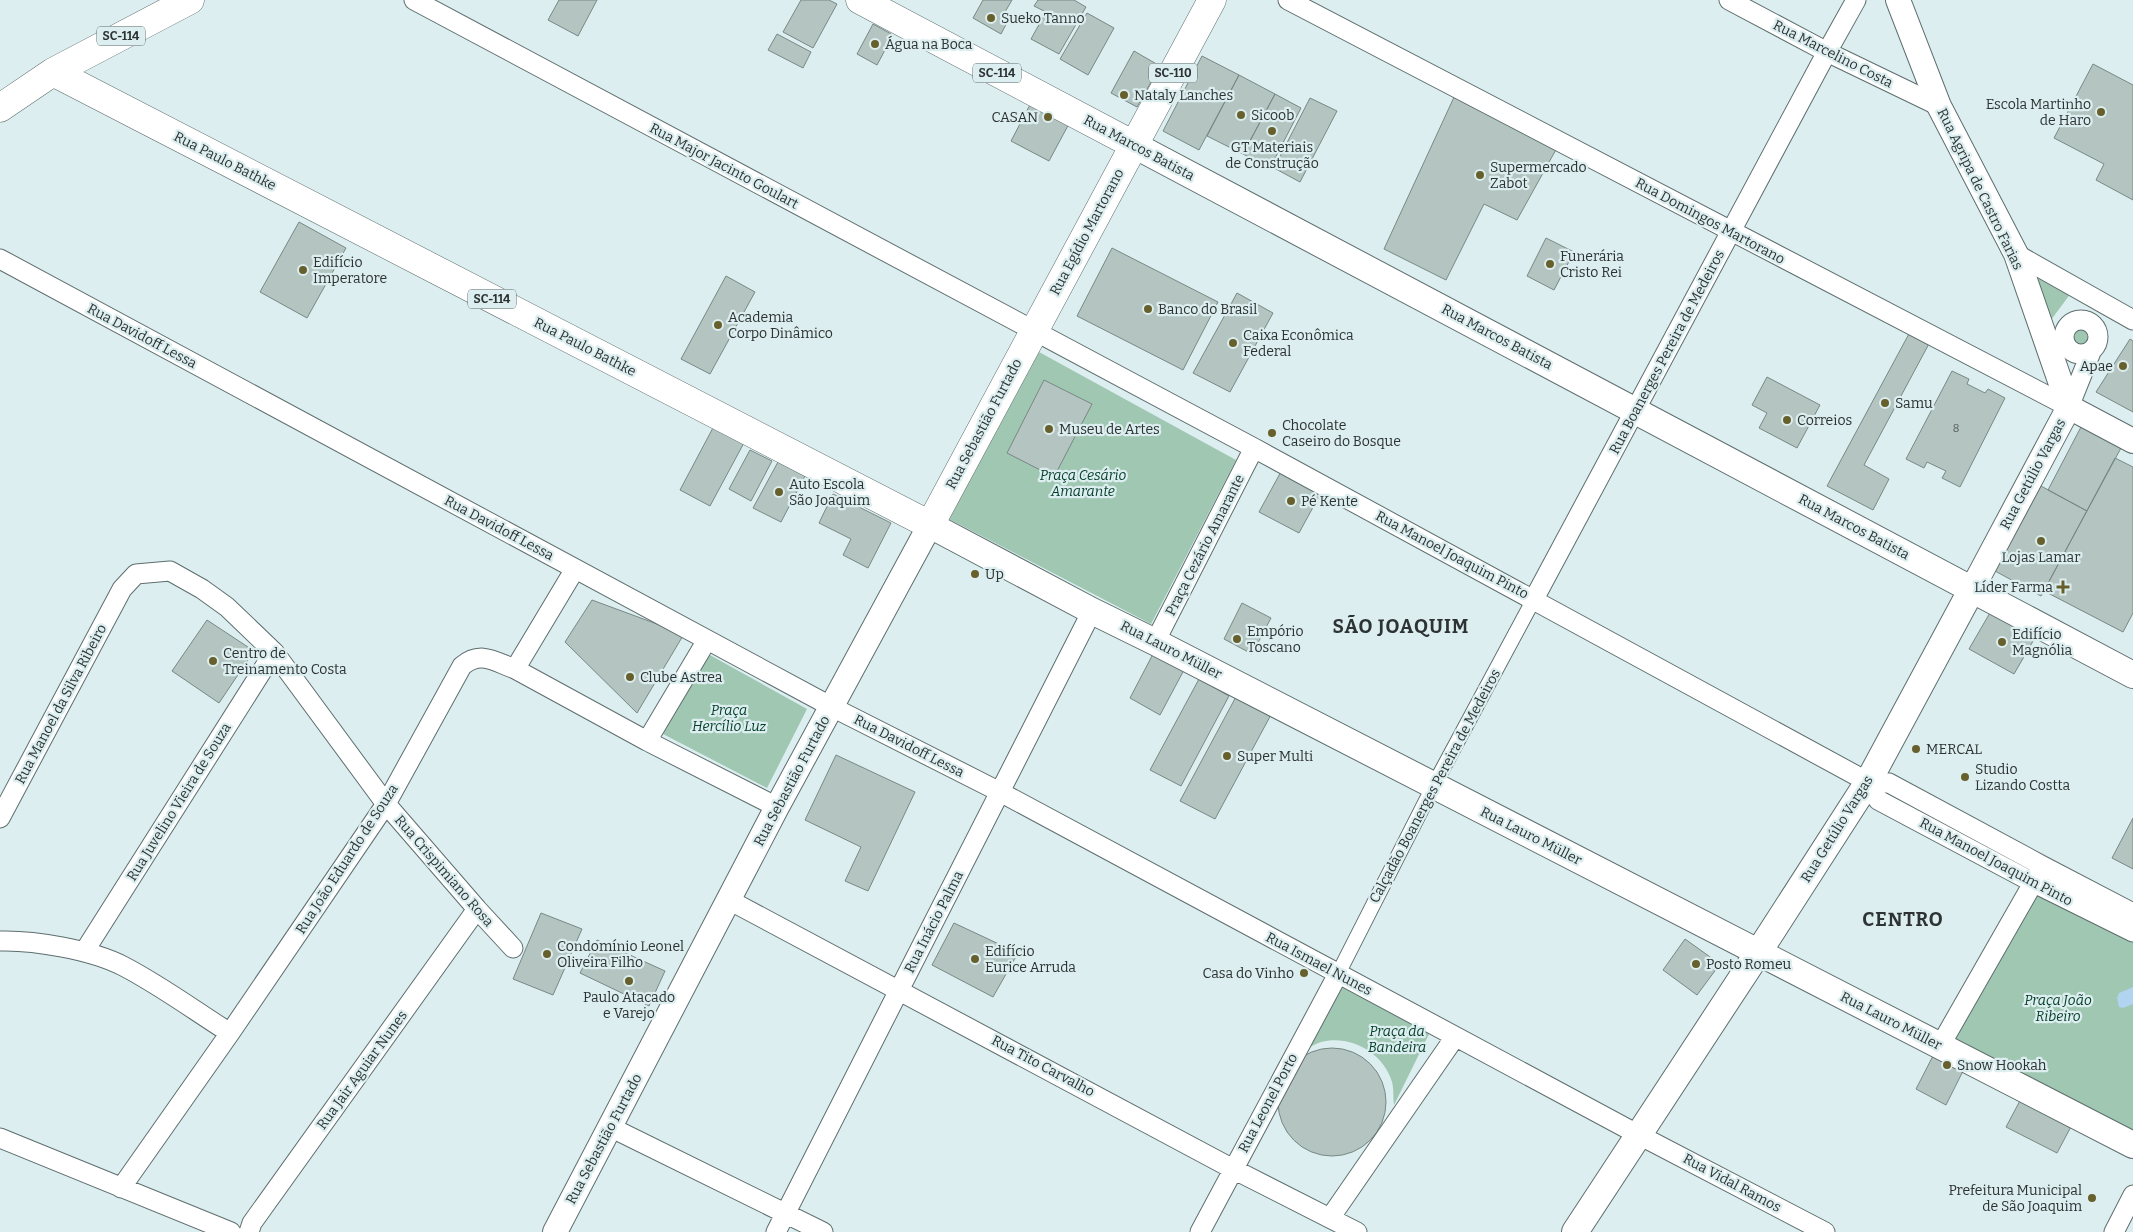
<svg xmlns="http://www.w3.org/2000/svg" width="2133" height="1232" font-family="Bitter,serif">
  <style>
    .green { fill: #a0c7b2 }
    .water { fill: #b1d4f0 }
    .building { fill: #b4c5c1; stroke: #788885 }
    .lines { fill: none; stroke-linecap: round; stroke-linejoin: round }
    .pedestrian-casing { stroke: #5e6e6f; stroke-width: 16 }
    .minor-casing { stroke: #5e6e6f; stroke-width: 21 }
    .tertiary-casing { stroke: #5e6e6f; stroke-width: 26 }
    .secondary-casing { stroke: #5e6e6f; stroke-width: 28 }
    .primary-casing { stroke: #5e6e6f; stroke-width: 29 }
    .pedestrian { stroke: #fff; stroke-width: 14 }
    .minor { stroke: #fff; stroke-width: 19 }
    .tertiary { stroke: #fff; stroke-width: 24 }
    .secondary { stroke: #fff; stroke-width: 26 }
    .primary { stroke: #fff; stroke-width: 28 }
    .poi-dot { fill: #67602d; stroke: #dceeef; stroke-width: 2 }
    .labels { text-anchor: middle; dominant-baseline: central; stroke-width: 4.5; stroke-linejoin: round; paint-order: stroke }
    .number-label { font-size: 11px; fill: #4f5857 }
    .shield { fill: #dceeef; stroke: #626b6c; stroke-width: 1 }
    .shield-label { font-size: 12px; font-weight: bold; fill: #2d3334 }
    .poi-label { font-size: 14px; fill: #2d3334; stroke: #dceeef; text-anchor: start }
    .street-label { font-size: 14px; fill: #2d3334; stroke: #dceeef }
    .park-label { font-size: 14px; font-style: italic; fill: #043d28; stroke: #dceeef }
    .district-label { font-size: 19px; font-weight: bold; letter-spacing: 1px; fill: #2d3334; stroke: #dceeef }
  </style>
  <rect width="100%" height="100%" fill="#dceeef"/>
  <path class="green" d="M2029,272L2071,293L2045,328Z
    M2070 337a11 11 0 1 1 22 0a11 11 0 1 1-22 0Z
    M1039,352L1236,460L1151,624L949,519Z
    M708,654L807,709L767,788L663,734Z
    M2038,888L2133,937V1134L1954,1038Z
    M1341,980L1432,1028L1394,1105C1393,1098 1394,1089 1392,1082C1384,1053 1350,1034 1321,1042C1315,1044 1309,1048 1304,1050Z"/>
  <path class="water" d="M2133,987V1004L2123,1008L2119,1007L2117,998L2119,993Z"/>
  <path class="building" d="M559,0H597L578,36L548,20Z
    M801,0H829L837,4L813,48L783,32Z
    M983,0H1012L1005,12L1011,15L1001,34L973,18Z
    M1038,0H1074L1086,7L1059,54L1031,39L1046,12L1034,6Z
    M1087,13L1114,28L1088,75L1060,59Z
    M873,24L893,35L877,65L857,54Z
    M777,34L811,52L803,68L768,50Z
    M1134,51L1160,66L1137,107L1111,93Z
    M1202,56L1239,75L1199,150L1163,131Z
    M2093,64L2133,85V200L2096,180L2104,164L2054,138Z
    M1239,75L1275,94L1243,154L1207,136Z
    M1275,94L1301,108L1270,168L1243,154Z
    M1455,95L1558,146L1517,220L1484,204L1446,280L1384,249Z
    M1310,98L1337,111L1300,182L1274,168Z
    M1033,99L1071,120L1049,161L1011,141Z
    M299,222L346,248L307,318L260,292Z
    M1546,238L1574,252L1554,290L1527,276Z
    M1112,248L1218,302L1183,370L1077,316Z
    M726,276L755,292L710,374L681,359Z
    M1237,293L1273,313L1230,392L1193,373Z
    M1911,330L1931,340L1864,465L1889,479L1873,510L1827,486Z
    M2130,339L2133,341V412L2096,392Z
    M1952,371L1969,379L1967,384L1985,393L1988,389L2005,398L1960,487L1942,478L1946,471L1927,462L1924,468L1906,459Z
    M1767,377L1820,405L1797,448L1759,428L1767,413L1752,405Z
    M1044,380L1092,404L1054,477L1007,453Z
    M715,424L745,441L710,506L680,490Z
    M2081,427L2121,448L2087,511L2048,490Z
    M750,450L772,461L751,501L729,489Z
    M2115,458L2133,467V613L2123,632L2044,591Z
    M778,462L805,476L781,522L753,508Z
    M1283,468L1323,489L1299,533L1259,512Z
    M2041,486L2087,511L2041,596L1995,571Z
    M833,494L891,523L868,568L843,555L851,539L819,523Z
    M592,600L684,634L637,713L565,642Z
    M1242,603L1271,618L1252,654L1224,639Z
    M1991,611L2036,636L2014,674L1969,649Z
    M207,620L254,651L219,703L172,671Z
    M1153,654L1184,670L1160,715L1130,698Z
    M1199,679L1229,696L1181,786L1150,770Z
    M1238,693L1273,711L1215,819L1180,801Z
    M836,755L915,792L868,891L845,881L861,847L805,820Z
    M2133,818V869L2112,858Z
    M541,913L582,929L553,995L513,979Z
    M954,923L1018,953L993,997L932,965Z
    M1685,939L1720,964L1697,995L1663,970Z
    M597,940L665,971L649,1006L580,973Z
    M1278 1102a54 54 0 1 1 108 0a54 54 0 1 1-108 0Z
    M1935,1052L1965,1067L1946,1105L1916,1089Z
    M2023,1095L2074,1121L2057,1153L2006,1127Z"/>
  <g class="lines">
    <g class="pedestrian-casing">
      <path id="pedestrian" d="M1338,974L1434,785L1534,599"/>
    </g>
    <g class="minor-casing">
      <path id="minor" d="M414,0L1254,448L1868,782L1889,783L2043,866L2133,913
        M1288,0L2069,407L2091,352
        M1729,0L1827,52L1939,106
        M2016,254L2133,320
        M0,259L832,707L1000,792L1639,1135L1825,1232
        M2064 337a17 17 0 1 1 34 0a17 17 0 1 1-34 0Z
        M1534,599L1827,52L1856,0
        M1155,642L1254,448
        M515,669L647,741L777,807
        M647,741L707,640
        M1868,782L1878,800L2034,883L2133,932
        M0,818L122,589L136,574L170,571L202,589L227,607L274,652L386,804L477,909L513,948
        M729,900L1233,1169L1357,1232
        M0,941C34,940 92,950 123,966C160,985 195,1011 230,1033
        M84,952L274,652
        M1940,1046L2040,871
        M610,1127L823,1232
        M0,1138L231,1232
        M121,1188L230,1033L386,804L462,666C481,650 495,662 515,669L575,569
        M1330,1218L1455,1037
        M249,1232L252,1223L477,909
        M776,1232L1092,611
        M1200,1232L1338,974
        M2114,1232L2133,1195"/>
    </g>
    <g class="tertiary-casing">
      <path id="tertiary" d="M1898,0L1939,106L2016,254L2069,407
        M2069,407L2133,441
        M1972,589L2069,407
        M555,1232L777,807L930,525"/>
    </g>
    <g class="secondary-casing">
      <path id="secondary" d="M1134,145L2133,675
        M930,525L1092,611L1155,642L2133,1145
        M1575,1232L1758,953L1868,782L1972,589"/>
    </g>
    <g class="primary-casing">
      <path id="primary" d="M860,0L1134,145
        M53,72L930,525L1212,0
        M0,108L53,72L190,0"/>
    </g>
    <use href="#pedestrian" class="pedestrian"/>
    <use href="#minor" class="minor"/>
    <use href="#tertiary" class="tertiary"/>
    <use href="#secondary" class="secondary"/>
    <use href="#primary" class="primary"/>
  </g>
  <g class="poi-dot">
    <circle cx="991" cy="18" r="5"/>
    <circle cx="875" cy="44" r="5"/>
    <circle cx="1124" cy="95" r="5"/>
    <circle cx="2101" cy="112" r="5"/>
    <circle cx="1241" cy="115" r="5"/>
    <circle cx="1048" cy="117" r="5"/>
    <circle cx="1272" cy="131" r="5"/>
    <circle cx="1480" cy="175" r="5"/>
    <circle cx="1550" cy="264" r="5"/>
    <circle cx="303" cy="270" r="5"/>
    <circle cx="1148" cy="309" r="5"/>
    <circle cx="718" cy="325" r="5"/>
    <circle cx="1233" cy="343" r="5"/>
    <circle cx="2123" cy="366" r="5"/>
    <circle cx="1885" cy="403" r="5"/>
    <circle cx="1787" cy="420" r="5"/>
    <circle cx="1049" cy="429" r="5"/>
    <circle cx="1272" cy="433" r="5"/>
    <circle cx="779" cy="492" r="5"/>
    <circle cx="1291" cy="501" r="5"/>
    <circle cx="2041" cy="541" r="5"/>
    <circle cx="975" cy="574" r="5"/>
    <path d="M2060.5 579.5h5v5h5v5h-5v5h-5v-5h-5v-5h5z"/>
    <circle cx="1237" cy="639" r="5"/>
    <circle cx="2002" cy="642" r="5"/>
    <circle cx="213" cy="661" r="5"/>
    <circle cx="630" cy="677" r="5"/>
    <circle cx="1916" cy="749" r="5"/>
    <circle cx="1227" cy="756" r="5"/>
    <circle cx="1965" cy="777" r="5"/>
    <circle cx="547" cy="954" r="5"/>
    <circle cx="975" cy="959" r="5"/>
    <circle cx="1696" cy="964" r="5"/>
    <circle cx="1304" cy="973" r="5"/>
    <circle cx="629" cy="981" r="5"/>
    <circle cx="1947" cy="1065" r="5"/>
    <circle cx="2092" cy="1198" r="5"/>
  </g>
  <g class="labels">
    <g class="number-label">
      <text x="1956" y="428">8</text>
    </g>
    <g class="shield">
      <rect x="97" y="26.5" width="48" height="19" rx="4"/>
      <rect x="973" y="63.5" width="48" height="19" rx="4"/>
      <rect x="1149" y="63.5" width="48" height="19" rx="4"/>
      <rect x="468" y="289.5" width="48" height="19" rx="4"/>
    </g>
    <g class="shield-label">
      <text x="121" y="36">SC-114</text>
      <text x="997" y="73">SC-114</text>
      <text x="1173" y="73">SC-110</text>
      <text x="492" y="299">SC-114</text>
    </g>
    <g class="poi-label">
      <text x="1001" y="18">Sueko Tanno</text>
      <text x="885" y="44">Água na Boca</text>
      <text x="1134" y="95">Nataly Lanches</text>
      <text x="2091" y="104" text-anchor="end">Escola Martinho<tspan x="2091" dy="16">de Haro</tspan></text>
      <text x="1251" y="115">Sicoob</text>
      <text x="1038" y="117" text-anchor="end">CASAN</text>
      <text x="1272" y="147" text-anchor="middle">GT Materiais<tspan x="1272" dy="16">de Construção</tspan></text>
      <text x="1490" y="167">Supermercado<tspan x="1490" dy="16">Zabot</tspan></text>
      <text x="1560" y="256">Funerária<tspan x="1560" dy="16">Cristo Rei</tspan></text>
      <text x="313" y="262">Edifício<tspan x="313" dy="16">Imperatore</tspan></text>
      <text x="1158" y="309">Banco do Brasil</text>
      <text x="728" y="317">Academia<tspan x="728" dy="16">Corpo Dinâmico</tspan></text>
      <text x="1243" y="335">Caixa Econômica<tspan x="1243" dy="16">Federal</tspan></text>
      <text x="2113" y="366" text-anchor="end">Apae</text>
      <text x="1895" y="403">Samu</text>
      <text x="1797" y="420">Correios</text>
      <text x="1282" y="425">Chocolate<tspan x="1282" dy="16">Caseiro do Bosque</tspan></text>
      <text x="1059" y="429">Museu de Artes</text>
      <text x="789" y="484">Auto Escola<tspan x="789" dy="16">São Joaquim</tspan></text>
      <text x="1301" y="501">Pé Kente</text>
      <text x="2041" y="557" text-anchor="middle">Lojas Lamar</text>
      <text x="985" y="574">Up</text>
      <text x="2053" y="587" text-anchor="end">Líder Farma</text>
      <text x="1247" y="631">Empório<tspan x="1247" dy="16">Toscano</tspan></text>
      <text x="2012" y="634">Edifício<tspan x="2012" dy="16">Magnólia</tspan></text>
      <text x="223" y="653">Centro de<tspan x="223" dy="16">Treinamento Costa</tspan></text>
      <text x="640" y="677">Clube Astrea</text>
      <text x="1926" y="749">MERCAL</text>
      <text x="1237" y="756">Super Multi</text>
      <text x="1975" y="769">Studio<tspan x="1975" dy="16">Lizando Costta</tspan></text>
      <text x="557" y="946">Condomínio Leonel<tspan x="557" dy="16">Oliveira Filho</tspan></text>
      <text x="985" y="951">Edifício<tspan x="985" dy="16">Eurice Arruda</tspan></text>
      <text x="1706" y="964">Posto Romeu</text>
      <text x="1294" y="973" text-anchor="end">Casa do Vinho</text>
      <text x="629" y="997" text-anchor="middle">Paulo Atacado<tspan x="629" dy="16">e Varejo</tspan></text>
      <text x="1957" y="1065">Snow Hookah</text>
      <text x="2082" y="1190" text-anchor="end">Prefeitura Municipal<tspan x="2082" dy="16">de São Joaquim</tspan></text>
    </g>
    <g class="street-label">
      <text transform="translate(1833 54) rotate(27)">Rua Marcelino Costa</text>
      <text transform="translate(1139 148) rotate(28)">Rua Marcos Batista</text>
      <text transform="translate(225 161) rotate(27)">Rua Paulo Bathke</text>
      <text transform="translate(724 166) rotate(28)">Rua Major Jacinto Goulart</text>
      <text transform="translate(1980 189) rotate(64)">Rua Agripa de Castro Farias</text>
      <text transform="translate(1710 221) rotate(28)">Rua Domingos Martorano</text>
      <text transform="translate(1087 232) rotate(-62)">Rua Egídio Martorano</text>
      <text transform="translate(142 336) rotate(28)">Rua Davidoff Lessa</text>
      <text transform="translate(1497 337) rotate(28)">Rua Marcos Batista</text>
      <text transform="translate(585 347) rotate(27)">Rua Paulo Bathke</text>
      <text transform="translate(1667 352) rotate(-62)">Rua Boanerges Pereira de Medeiros</text>
      <text transform="translate(984 424) rotate(-62)">Rua Sebastião Furtado</text>
      <text transform="translate(2033 474) rotate(-62)">Rua Getúlio Vargas</text>
      <text transform="translate(1854 527) rotate(28)">Rua Marcos Batista</text>
      <text transform="translate(499 528) rotate(28)">Rua Davidoff Lessa</text>
      <text transform="translate(1205 545) rotate(-63)">Praça Cezário Amarante</text>
      <text transform="translate(1452 555) rotate(28)">Rua Manoel Joaquim Pinto</text>
      <text transform="translate(1171 650) rotate(27)">Rua Lauro Müller</text>
      <text transform="translate(61 704) rotate(-62)">Rua Manoel da Silva Ribeiro</text>
      <text transform="translate(909 746) rotate(27)">Rua Davidoff Lessa</text>
      <text transform="translate(792 781) rotate(-62)">Rua Sebastião Furtado</text>
      <text transform="translate(1435 786) rotate(-62)">Calçadão Boanerges Pereira de Medeiros</text>
      <text transform="translate(179 802) rotate(-58)">Rua Juvelino Vieira de Souza</text>
      <text transform="translate(1837 829) rotate(-58)">Rua Getúlio Vargas</text>
      <text transform="translate(1531 836) rotate(27)">Rua Lauro Müller</text>
      <text transform="translate(347 859) rotate(-57)">Rua João Eduardo de Souza</text>
      <text transform="translate(1996 862) rotate(28)">Rua Manoel Joaquim Pinto</text>
      <text transform="translate(444 871) rotate(49)">Rua Crispimiano Rosa</text>
      <text transform="translate(934 922) rotate(-63)">Rua Inácio Palma</text>
      <text transform="translate(1319 964) rotate(28)">Rua Ismael Nunes</text>
      <text transform="translate(1891 1021) rotate(27)">Rua Lauro Müller</text>
      <text transform="translate(1043 1066) rotate(28)">Rua Tito Carvalho</text>
      <text transform="translate(362 1070) rotate(-54)">Rua Jair Aguiar Nunes</text>
      <text transform="translate(1268 1103) rotate(-62)">Rua Leonel Porto</text>
      <text transform="translate(604 1139) rotate(-62)">Rua Sebastião Furtado</text>
      <text transform="translate(1732 1183) rotate(28)">Rua Vidal Ramos</text>
    </g>
    <g class="park-label">
      <text x="1083" y="475">Praça Cesário<tspan x="1083" dy="16">Amarante</tspan></text>
      <text x="729" y="710">Praça<tspan x="729" dy="16">Hercílio Luz</tspan></text>
      <text x="2058" y="1000">Praça João<tspan x="2058" dy="16">Ribeiro</tspan></text>
      <text x="1397" y="1031">Praça da<tspan x="1397" dy="16">Bandeira</tspan></text>
    </g>
    <g class="district-label">
      <text x="1401" y="626">SÃO JOAQUIM</text>
      <text x="1903" y="919">CENTRO</text>
    </g>
  </g>
</svg>
